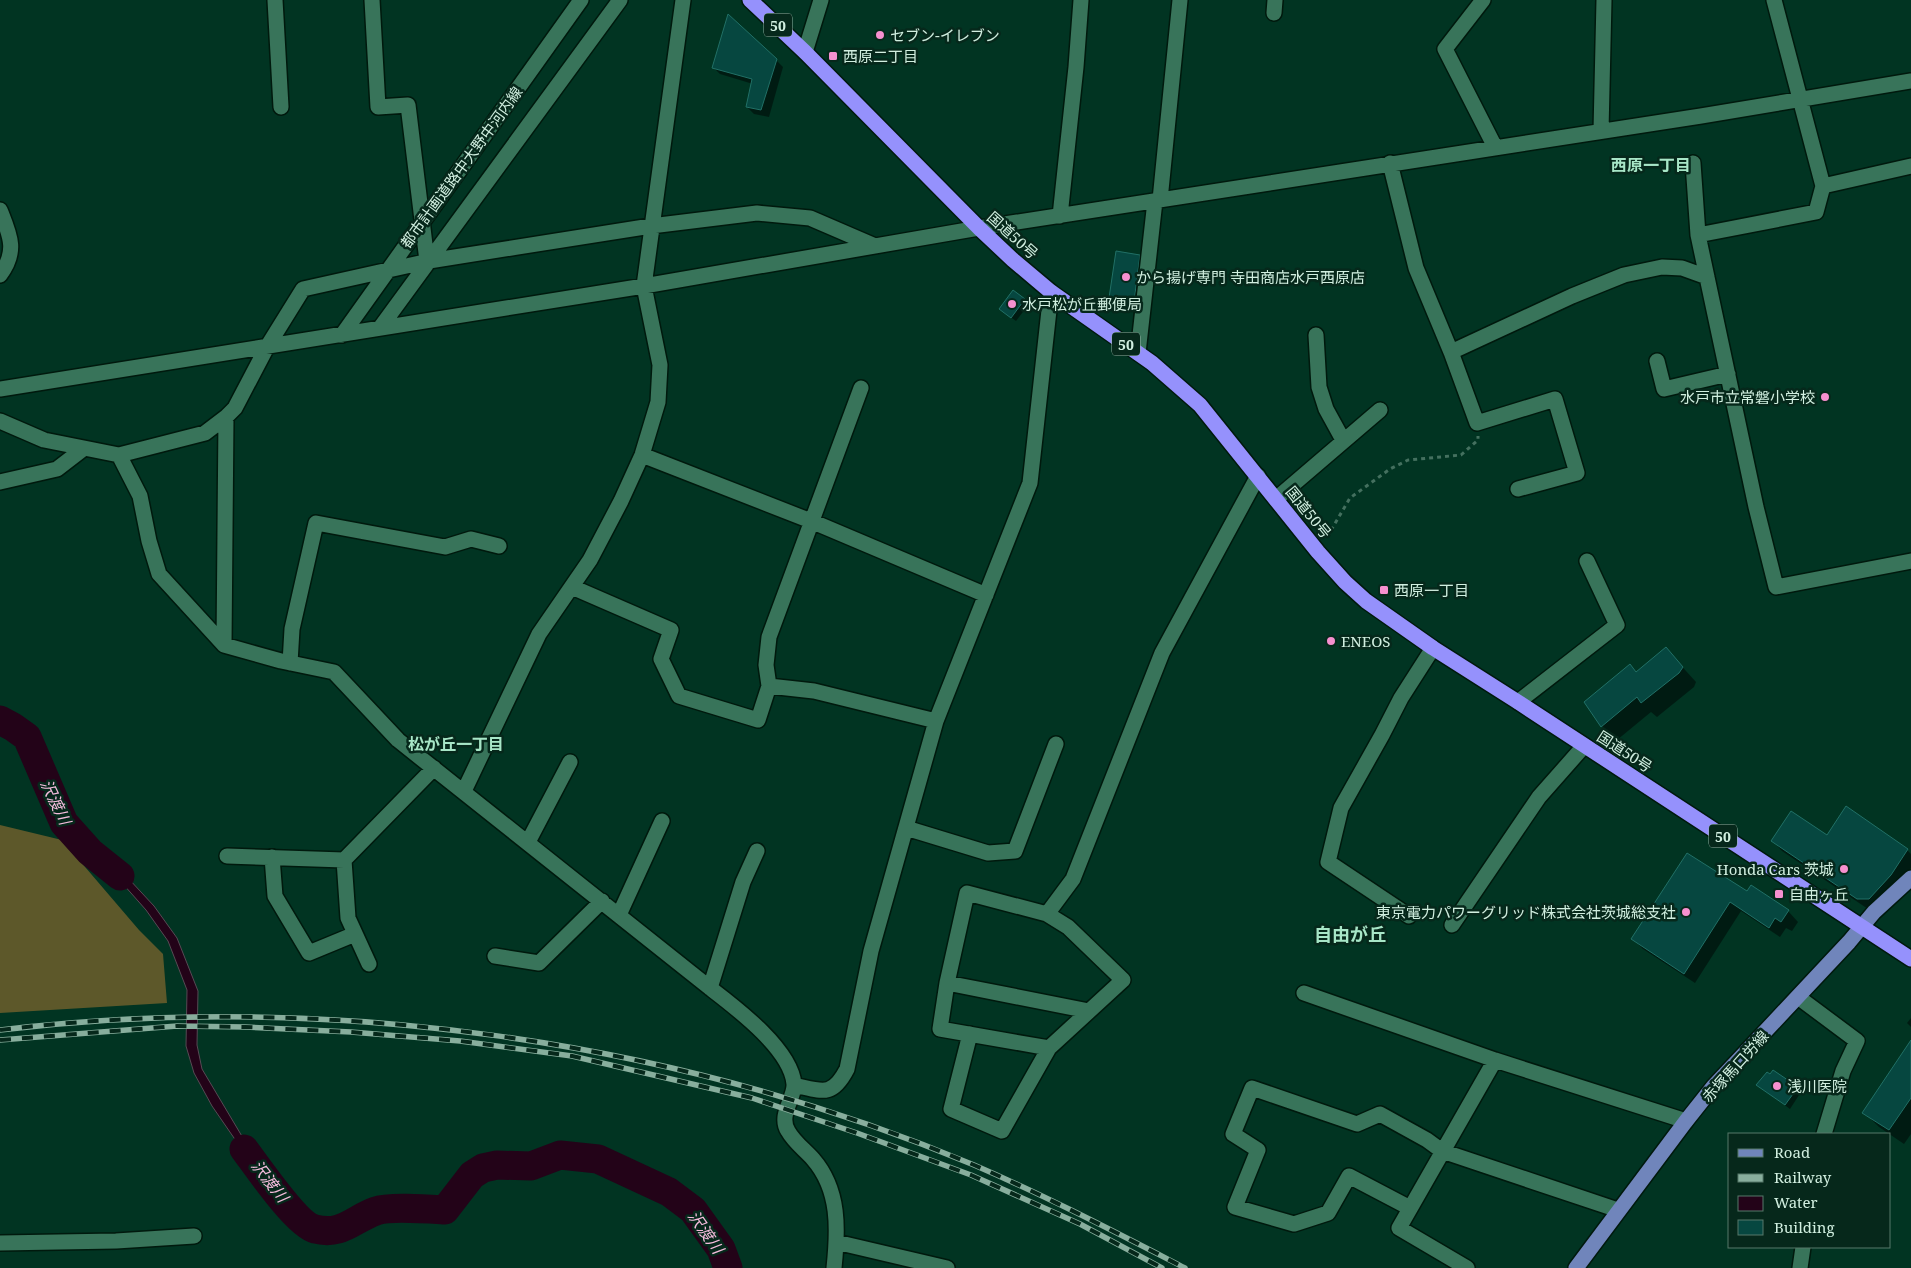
<svg xmlns="http://www.w3.org/2000/svg" width="1911" height="1268" font-family="'Noto Serif','Noto Sans JP',serif">
  <style>
    .forest { fill: #5d582a }
    .water { fill: #230318; stroke: #574a54 }
    .shadow { fill: #0007 }
    .lines { fill: none; stroke-linecap: round; stroke-linejoin: round }
    .river { stroke: #230318; stroke-width: 29 }
    .building { fill: #064740; stroke: #217066 }
    .minor-casing { stroke: #00190d; stroke-width: 18 }
    .major-casing { stroke: #00190d; stroke-width: 18 }
    .highway-casing { stroke: #00190d; stroke-width: 18 }
    .path { stroke: #44705f; stroke-width: 3; stroke-dasharray: 4 4; stroke-linecap: butt }
    .minor { stroke: #38745a; stroke-width: 15 }
    .major { stroke: #7085bb; stroke-width: 15 }
    .highway { stroke: #9591fc; stroke-width: 15 }
    .rail-casing { stroke: #88ae9d; stroke-width: 5.5 }
    .rail { stroke: #06281b; stroke-width: 4; stroke-dasharray: 11; stroke-linecap: butt }
    .poi-dot { fill: #f690cf; stroke: #06281b; stroke-width: 2 }
    .labels { text-anchor: middle; dominant-baseline: central; stroke-width: 5; stroke-linejoin: round; paint-order: stroke }
    .shield { fill: #06281b; stroke: #94b3a5; stroke-width: 1 }
    .shield-label { font-size: 14px; font-weight: bold; fill: #d1efe0 }
    .poi-label { font-size: 15px; fill: #d1efe0; stroke: #06281b; text-anchor: start }
    .street-label { font-size: 15px; fill: #d1efe0; stroke: #06281b }
    .neighbourhood-label { font-size: 16px; font-weight: bold; fill: #a7e6c7; stroke: #06281b }
    .water-label { font-size: 16px; font-style: italic; fill: #f4bbdc; stroke: #06281b }
    .quarter-label { font-size: 18px; font-weight: bold; fill: #a7e6c7; stroke: #06281b }
  </style>
  <rect width="100%" height="100%" fill="#013422"/>
  <path class="forest" d="M0,825L62,840L139,930L163,954L167,1003L0,1013Z"/>
  <path class="water" d="M93,849L128,878L154,906L177,938L198,991L197,1045L202,1069L246,1143L271,1178L265,1183L212,1106L194,1073L186,1046L187,990L168,941L146,910L123,884L87,854Z"/>
  <path class="shadow" d="M776,60L783,67L769,117L754,114L747,107L753,84L720,74L713,67Z
    M1139,256L1146,263L1141,308L1117,305L1110,298Z
    M1024,300L1029,304L1016,321L1005,313Z
    M1666,649L1696,682L1694,687L1657,717L1651,712L1617,740L1602,726L1630,666L1637,673Z
    M1773,841L1907,850L1911,854V868L1900,885L1868,909L1782,851Z
    M1748,893L1788,911L1798,922L1792,931L1786,928L1780,937L1741,911L1695,983L1643,949L1632,938Z
    M1911,1018V1027L1907,1023Z
    M1911,1042V1134L1904,1144L1879,1127L1864,1112Z
    M1758,1085L1797,1088L1801,1092L1790,1109Z"/>
  <g class="lines">
    <path class="river" d="M0,720L13,727L27,737L64,823L90,852L120,876
      M244,1149C256,1165 297,1225 315,1229C342,1236 353,1219 376,1211C389,1206 429,1209 445,1210L472,1175L483,1168L497,1165L531,1166L560,1155L598,1159L669,1192L693,1210L721,1249L728,1268"/>
  </g>
  <path class="building" d="M728,14L777,59L761,110L746,107L752,79L712,68Z
    M1116,251L1140,255L1134,302L1109,298Z
    M1013,290L1025,299L1011,318L999,309Z
    M1666,647L1683,667L1679,673L1641,703L1637,697L1601,727L1584,702L1630,664L1636,672Z
    M1846,806L1908,849L1891,875L1869,899H1857L1771,841L1791,811L1827,835Z
    M1687,853L1747,891L1751,885L1789,910L1781,922L1775,918L1769,928L1730,902L1684,974L1631,939Z
    M1911,1040V1098L1889,1130L1862,1113Z
    M1773,1070L1798,1087L1785,1105L1756,1085L1767,1072L1770,1074Z"/>
  <g class="lines">
    <g class="minor-casing">
      <path id="minor" d="M275,0L281,107
        M372,0L378,107L408,105L427,261
        M1483,0L1445,49L1495,147
        M1774,0L1823,186L1816,212L1698,235L1756,507L1776,587L1911,561
        M1274,13L1275,0
        M805,52L821,0
        M1601,131L1604,0
        M1390,163L1416,268L1451,352L1477,423L1555,399L1577,473L1518,489
        M1693,163L1698,235
        M1823,186L1911,166
        M1160,200L1180,0
        M0,210C10,235 18,251 0,275
        M1060,216L1076,67L1081,0
        M380,328L620,0
        M342,335L581,0
        M1316,335L1319,387L1326,409L1343,440
        M1451,352L1572,296L1624,275L1662,267L1682,268L1707,277
        M1138,353L1155,201
        M1657,361L1664,389L1728,374
        M0,389L644,286L979,228L1701,116L1911,81
        M0,421L44,440L119,455L205,433L226,417L235,408L267,347L303,289L429,261L651,226L757,213L810,218L875,246
        M119,455L140,496L149,541L159,574L224,645L281,661L334,672L398,740L710,988C736,1008 791,1049 794,1084C795,1098 778,1115 788,1131C794,1142 805,1150 813,1159C840,1190 838,1230 834,1268
        M642,455L811,521L986,595
        M0,482L57,469L83,449
        M1276,499L1380,410
        M572,587L671,630L661,659L679,696L758,720L769,686L814,691L936,721
        M224,645L226,417
        M290,663L292,629L316,523L445,547L471,539L499,546
        M769,686L766,665L769,637L861,388
        M1518,702L1617,625L1587,561
        M464,791L539,634L590,560L621,501L642,455L658,402L660,365L644,286L683,0
        M906,828L988,853L1015,851L1056,744
        M528,842L570,762
        M227,856L344,860
        M272,857L275,896L309,953L355,934
        M1047,914L1068,927L1123,980L1049,1048L940,1029L947,983L967,893L1047,914L1073,879L1162,653L1258,476
        M619,915L662,821
        M1409,916L1328,862L1341,808L1382,735L1401,698L1433,648
        M1452,925L1539,797L1584,746
        M495,956L539,963L602,901
        M369,964L348,918L344,860L434,768
        M947,983L1089,1011
        M710,988L743,882L757,851
        M1304,993L1495,1060L1686,1121
        M1798,997L1857,1041L1843,1071L1824,1134
        M970,1034L951,1109L1002,1131L1049,1048
        M794,1085C822,1091 832,1098 847,1069L871,951L936,721L1030,483L1051,292
        M1410,1208L1349,1176L1328,1213L1294,1224L1235,1207L1258,1150L1233,1134L1252,1088L1357,1124L1380,1114L1427,1140L1442,1151L1618,1210
        M836,1242L947,1268
        M0,1243L116,1241L194,1236
        M1467,1268L1399,1228L1495,1060
        M1800,1268L1803,1247"/>
    </g>
    <g class="major-casing">
      <path id="major" d="M1576,1268L1686,1121L1713,1087L1849,942L1874,912L1911,878"/>
    </g>
    <g class="highway-casing">
      <path id="highway" d="M750,0L805,52L979,228L1013,260L1051,292L1152,363L1200,405L1318,552L1345,582L1366,601L1433,648L1518,702L1911,959"/>
    </g>
    <path class="path" d="M1327,537L1350,498L1390,469L1408,460L1461,455L1478,440V436"/>
    <use href="#minor" class="minor"/>
    <use href="#major" class="major"/>
    <use href="#highway" class="highway"/>
    <g class="rail-casing">
      <path id="rail" d="M0,1030C324,991 673,1039 974,1165C1046,1196 1115,1232 1185,1268
        M0,1040L177,1026L245,1027L351,1032L460,1041L572,1056L752,1098L857,1133L971,1175L1080,1224L1162,1268"/>
    </g>
    <use href="#rail" class="rail"/>
  </g>
  <g class="poi-dot">
    <circle cx="880" cy="35" r="5"/>
    <rect x="828" y="51" width="10" height="10" rx="2.5"/>
    <circle cx="1126" cy="277" r="5"/>
    <circle cx="1012" cy="304" r="5"/>
    <circle cx="1825" cy="397" r="5"/>
    <rect x="1379" y="585" width="10" height="10" rx="2.5"/>
    <circle cx="1331" cy="641" r="5"/>
    <circle cx="1844" cy="869" r="5"/>
    <rect x="1774" y="889" width="10" height="10" rx="2.5"/>
    <circle cx="1686" cy="912" r="5"/>
    <circle cx="1777" cy="1086" r="5"/>
  </g>
  <g class="labels">
    <g class="shield">
      <rect x="764" y="13.5" width="28" height="23" rx="4"/>
      <rect x="1112" y="332.5" width="28" height="23" rx="4"/>
      <rect x="1709" y="824.5" width="28" height="23" rx="4"/>
    </g>
    <g class="shield-label">
      <text x="778" y="25">50</text>
      <text x="1126" y="344">50</text>
      <text x="1723" y="836">50</text>
    </g>
    <g class="poi-label">
      <text x="890" y="35">セブン-イレブン</text>
      <text x="843" y="56">西原二丁目</text>
      <text x="1136" y="277">から揚げ専門 寺田商店水戸西原店</text>
      <text x="1022" y="304">水戸松が丘郵便局</text>
      <text x="1815" y="397" text-anchor="end">水戸市立常磐小学校</text>
      <text x="1394" y="590">西原一丁目</text>
      <text x="1341" y="641">ENEOS</text>
      <text x="1834" y="869" text-anchor="end">Honda Cars 茨城</text>
      <text x="1789" y="894">自由ヶ丘</text>
      <text x="1676" y="912" text-anchor="end">東京電力パワーグリッド株式会社茨城総支社</text>
      <text x="1787" y="1086">浅川医院</text>
    </g>
    <g class="street-label">
      <text transform="translate(461 167) rotate(-54)">都市計画道路中大野中河内線</text>
      <text transform="translate(1013 235) rotate(42)">国道50号</text>
      <text transform="translate(1309 512) rotate(51)">国道50号</text>
      <text transform="translate(1625 751) rotate(33)">国道50号</text>
      <text transform="translate(1735 1066) rotate(-48)">赤塚馬口労線</text>
    </g>
    <g class="neighbourhood-label">
      <text x="1651" y="165">西原一丁目</text>
      <text x="456" y="744">松が丘一丁目</text>
    </g>
    <g class="water-label">
      <text transform="translate(56 802) rotate(64)">沢渡川</text>
      <text transform="translate(270 1181) rotate(52)">沢渡川</text>
      <text transform="translate(706 1232) rotate(55)">沢渡川</text>
    </g>
    <g class="quarter-label">
      <text x="1350" y="934">自由が丘</text>
    </g>
  </g>
  <rect x="1728" y="1133" width="162" height="115" fill="#06281b" stroke="#57786a"/>
  <rect x="1738" y="1149" width="25" height="8" fill="#7085bb" stroke="#57786a"/>
  <text x="1774" y="1158" font-size="15" fill="#d1efe0">Road</text>
  <rect x="1738" y="1174" width="25" height="8" fill="#88ae9d" stroke="#57786a"/>
  <text x="1774" y="1183" font-size="15" fill="#d1efe0">Railway</text>
  <rect x="1738" y="1196" width="25" height="15" fill="#230318" stroke="#57786a"/>
  <text x="1774" y="1208" font-size="15" fill="#d1efe0">Water</text>
  <rect x="1738" y="1220" width="25" height="15" fill="#064740" stroke="#57786a"/>
  <text x="1774" y="1233" font-size="15" fill="#d1efe0">Building</text>
</svg>
